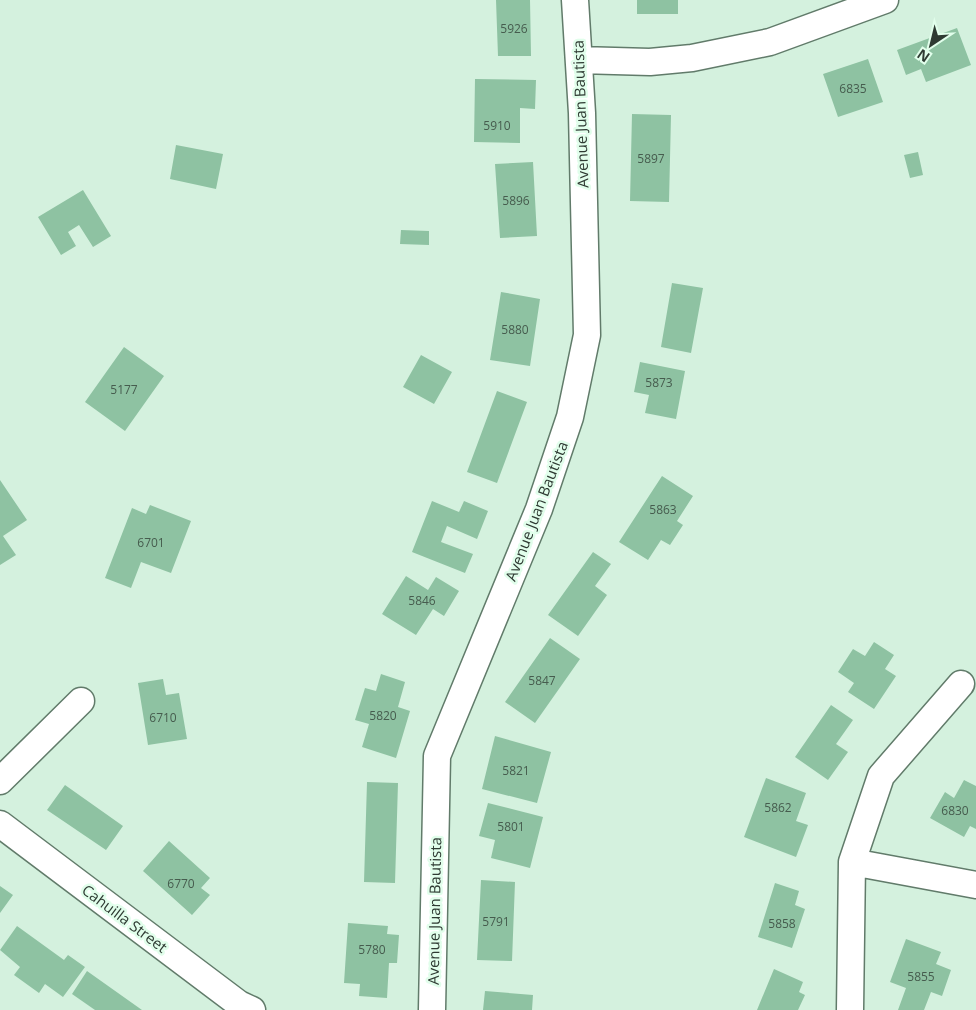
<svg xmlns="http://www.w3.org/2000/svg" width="976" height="1010" font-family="'Open Sans',sans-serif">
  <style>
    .building { fill: #8ec2a2 }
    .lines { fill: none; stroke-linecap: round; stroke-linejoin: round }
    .minor-casing { stroke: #617b6a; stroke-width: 29 }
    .minor { stroke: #fff; stroke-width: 26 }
    .labels { text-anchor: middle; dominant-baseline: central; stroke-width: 5; stroke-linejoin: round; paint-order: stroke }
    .number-label { font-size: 12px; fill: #465c4e }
    .street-label { font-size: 15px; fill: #2e3a32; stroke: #e1feeb }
  </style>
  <rect width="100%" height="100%" fill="#d4f1de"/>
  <path class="building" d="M496,0H530L531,56H498Z
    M637,0H678V14H637Z
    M957,28L971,65L926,82L921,69L906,75L897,50Z
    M868,59L883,102L838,117L823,74Z
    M475,79L536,80L535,109L520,108V143L474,142Z
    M632,114L671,115L669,202L630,201Z
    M176,145L223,154L216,189L170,179Z
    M918,152L923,175L910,178L904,155Z
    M533,162L537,236L500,238L495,164Z
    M83,190L111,236L93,247L79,225L68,232L76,246L61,255L38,217Z
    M401,230L429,231V245L400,244Z
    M672,283L703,288L691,353L661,347Z
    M501,292L540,299L530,366L490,360Z
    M124,347L164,376L125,431L85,402Z
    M421,355L452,372L434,404L403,387Z
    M640,362L685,371L676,419L645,413L649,395L634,392Z
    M497,391L527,402L497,483L467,472Z
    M662,476L693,496L677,521L683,525L670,545L661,540L648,560L619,542Z
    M0,480L27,520L3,536L16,555L0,565Z
    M432,501L459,512L464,501L488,511L477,539L447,526L441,542L473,554L465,573L412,552Z
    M150,505L191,521L171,573L141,562L131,588L105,578L132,508L146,514Z
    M593,552L611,564L595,586L607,595L578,636L548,615Z
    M406,576L428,590L436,577L459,591L444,616L433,609L416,635L382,614Z
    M550,638L580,659L535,723L505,702Z
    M874,642L894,655L885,669L896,676L874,709L848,692L854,683L838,672L853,649L865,656Z
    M381,674L405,682L398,707L410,711L396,758L362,747L369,724L355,720L365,688L376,691Z
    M163,679L166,695L179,693L187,739L148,745L138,683Z
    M831,705L853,720L836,744L848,752L828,780L795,757Z
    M495,736L551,752L537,803L482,789Z
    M766,778L806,793L796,821L808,825L796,857L744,837Z
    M964,780L976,786V829L970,826L964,837L930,818L945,792L954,798Z
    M367,782L398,783L395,883L364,882Z
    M65,785L123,826L106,850L47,810Z
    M488,803L543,817L530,868L491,858L495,840L479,836Z
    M169,841L210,878L201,888L210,895L192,915L143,871Z
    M481,880L515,882L512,961L477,960Z
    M775,883L799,891L795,905L805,909L792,948L758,937Z
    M0,886L13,895L0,913Z
    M348,923L388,926L387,934L399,935L397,963H389L387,998L359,996L360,984L344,983Z
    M17,926L64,960L68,955L85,967L63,997L45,984L39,993L14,975L20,967L0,950Z
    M906,939L941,952L936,964L951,970L942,996L931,992L924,1010H898L906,988L890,982Z
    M774,969L803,982L799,992L805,995L798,1010H757Z
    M87,971L142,1010H95L72,994Z
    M485,991L533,995L532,1010H483Z"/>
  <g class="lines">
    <g class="minor-casing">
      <path id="minor" d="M579,60L650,62L692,58L770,42L885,0
        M0,781L81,701
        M0,824L239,1004L252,1010
        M852,862L976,885
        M432,1010L437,756L539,509L570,417L587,335L582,113L575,0
        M850,1010L852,862L881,776L961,684"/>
    </g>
    <use href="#minor" class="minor"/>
  </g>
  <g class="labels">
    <g class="number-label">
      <text x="514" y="28">5926</text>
      <text x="853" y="88">6835</text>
      <text x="497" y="125">5910</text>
      <text x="651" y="158">5897</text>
      <text x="516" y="200">5896</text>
      <text x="515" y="329">5880</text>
      <text x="659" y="382">5873</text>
      <text x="124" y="389">5177</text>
      <text x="663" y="509">5863</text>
      <text x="151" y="542">6701</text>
      <text x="422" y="600">5846</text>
      <text x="542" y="680">5847</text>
      <text x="383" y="715">5820</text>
      <text x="163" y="717">6710</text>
      <text x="516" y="770">5821</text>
      <text x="778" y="807">5862</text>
      <text x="955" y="810">6830</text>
      <text x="511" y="826">5801</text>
      <text x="181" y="883">6770</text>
      <text x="496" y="921">5791</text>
      <text x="782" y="923">5858</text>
      <text x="372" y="949">5780</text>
      <text x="921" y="976">5855</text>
    </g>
    <g class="street-label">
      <text transform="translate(580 114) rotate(-92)">Avenue Juan Bautista</text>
      <text transform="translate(536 511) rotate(-69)">Avenue Juan Bautista</text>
      <text transform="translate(434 911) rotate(-89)">Avenue Juan Bautista</text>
      <text transform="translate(125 918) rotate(37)">Cahuilla Street</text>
    </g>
  </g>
  <g transform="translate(931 45) rotate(215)" stroke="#e1feeb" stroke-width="4" paint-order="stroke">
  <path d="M0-4L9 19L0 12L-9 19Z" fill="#2e3a32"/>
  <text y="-8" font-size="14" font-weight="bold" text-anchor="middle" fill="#2e3a32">N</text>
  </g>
</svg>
